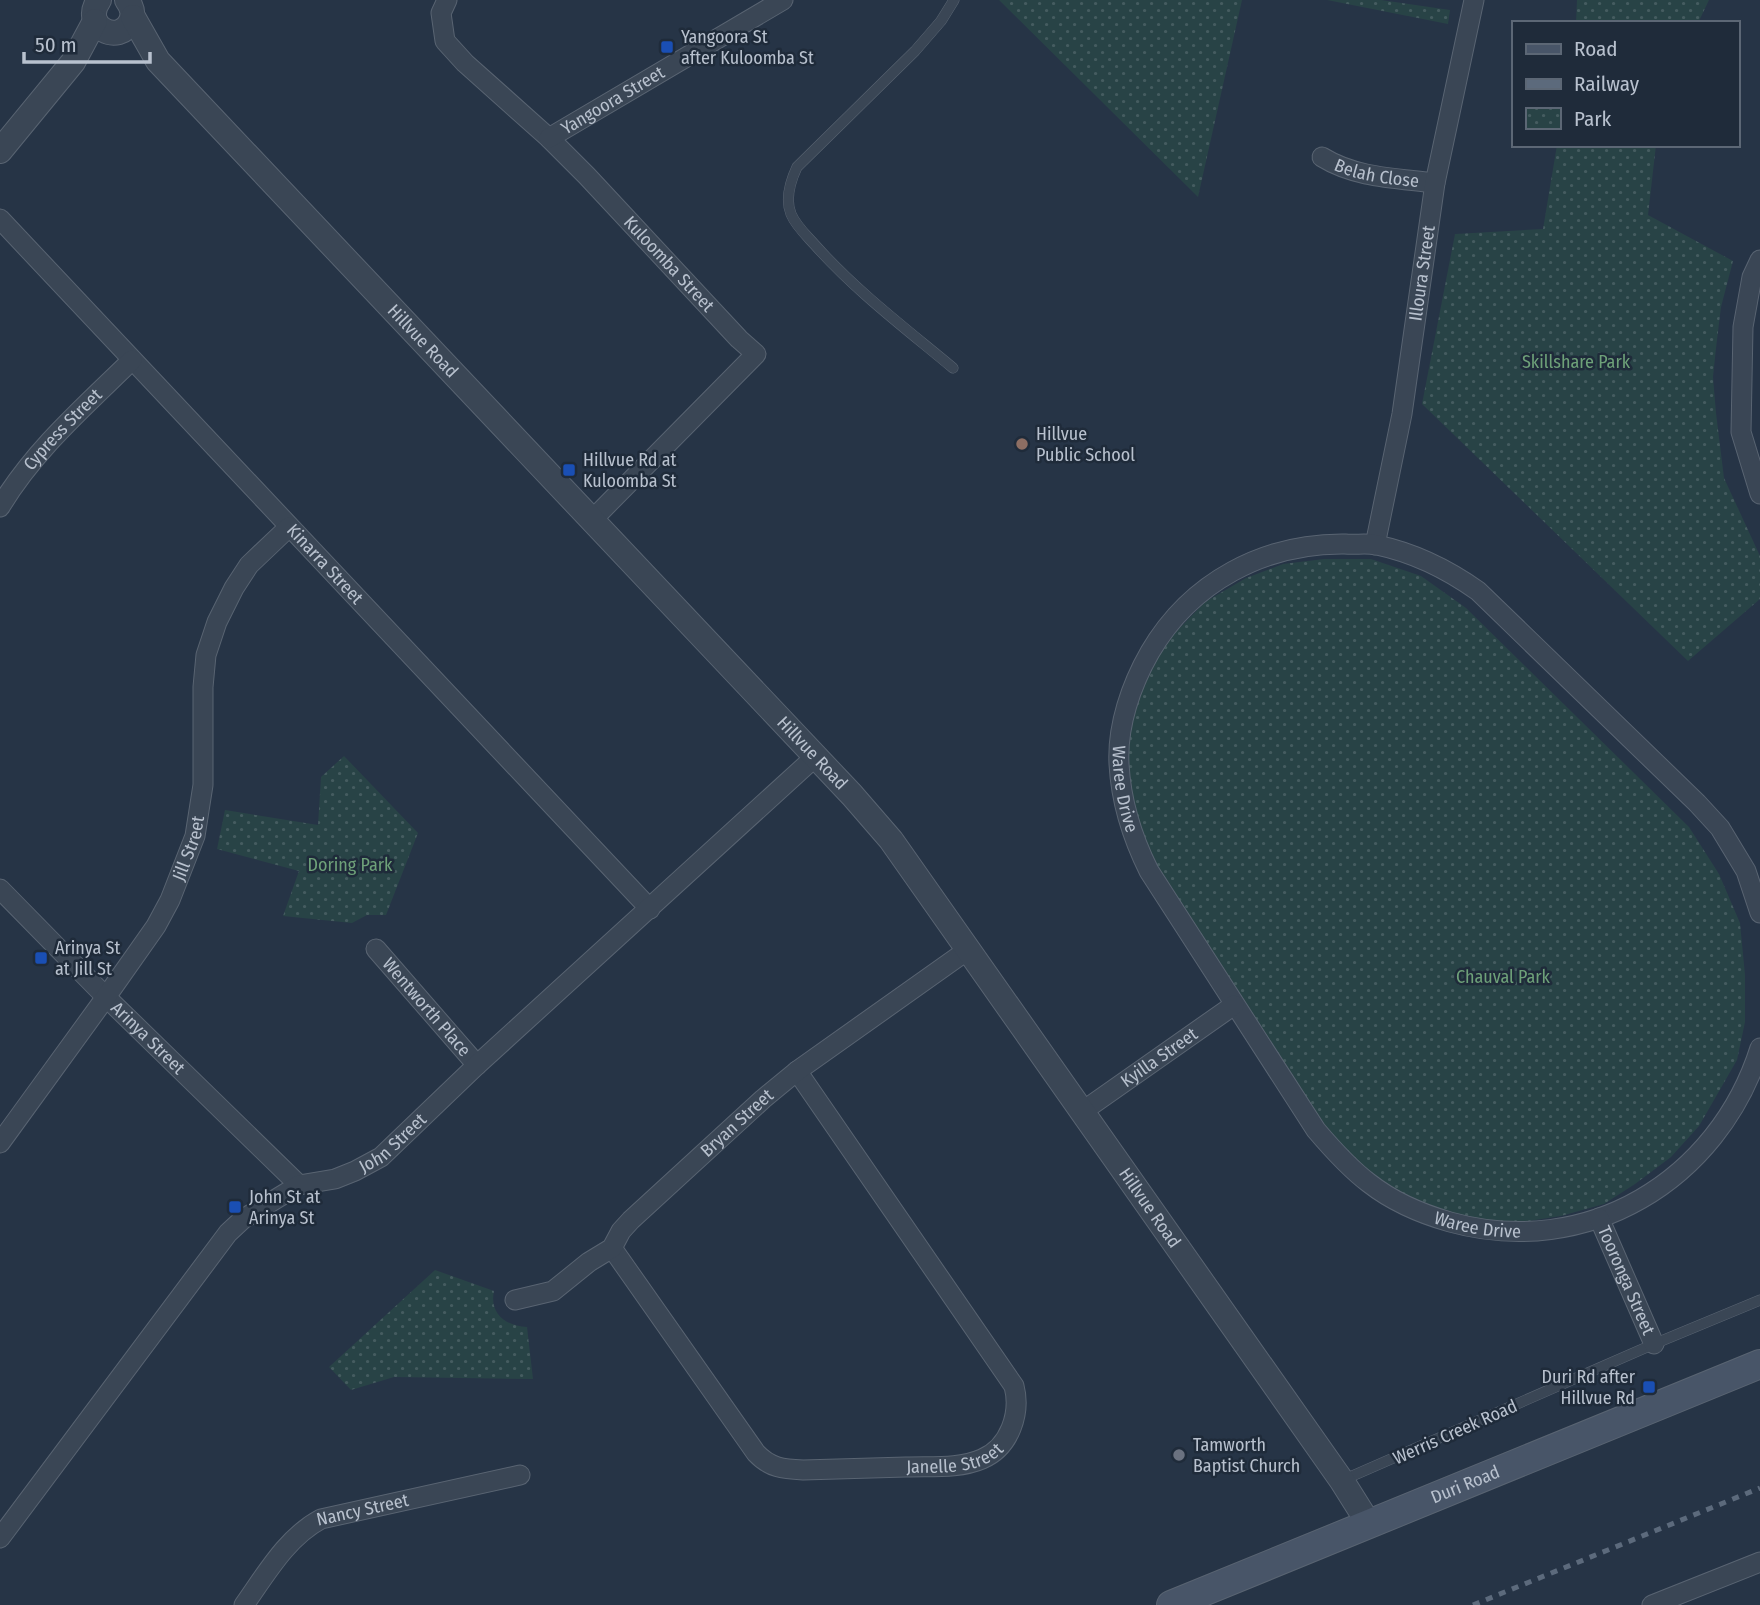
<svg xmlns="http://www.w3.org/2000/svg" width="1760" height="1605" font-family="'Fira Sans Condensed',sans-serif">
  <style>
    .park { fill: url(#park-dots) }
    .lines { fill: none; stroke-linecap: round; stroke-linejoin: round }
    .service-casing { stroke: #596472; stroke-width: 11 }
    .minor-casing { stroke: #596472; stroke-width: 21 }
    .tertiary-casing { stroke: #596472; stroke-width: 26 }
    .secondary-casing { stroke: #596472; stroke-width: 30 }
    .service { stroke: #3a4655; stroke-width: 10 }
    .minor { stroke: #3a4655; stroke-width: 19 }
    .tertiary { stroke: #3a4655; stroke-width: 24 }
    .secondary { stroke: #485568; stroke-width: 28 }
    .rail { stroke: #5c6a7c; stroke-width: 5; stroke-dasharray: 7 7; stroke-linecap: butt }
    .transit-dot { fill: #1a4fb4; stroke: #1f2b3a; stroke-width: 2.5 }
    .education-dot { fill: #8d6e63; stroke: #1f2b3a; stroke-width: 2.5 }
    .worship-dot { fill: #6b7280; stroke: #1f2b3a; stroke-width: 2.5 }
    .labels { text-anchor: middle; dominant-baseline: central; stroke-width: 5; stroke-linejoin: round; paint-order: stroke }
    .poi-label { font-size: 18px; fill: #b8c1ce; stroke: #1f2b3a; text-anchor: start }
    .street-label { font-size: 18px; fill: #b8c1ce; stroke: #1f2b3a }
    .park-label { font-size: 18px; fill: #6ea179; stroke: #1f2b3a }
  </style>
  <defs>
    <pattern id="park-dots" width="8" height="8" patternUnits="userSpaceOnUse" patternTransform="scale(1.75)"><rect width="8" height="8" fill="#284346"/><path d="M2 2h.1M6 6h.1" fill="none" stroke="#455c60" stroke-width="1.8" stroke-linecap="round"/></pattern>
  </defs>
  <rect width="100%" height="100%" fill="#263446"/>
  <path class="park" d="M999,0H1242L1198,197Z
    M1327,0H1381L1450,10L1448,24Z
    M1577,0H1709L1698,23H1576Z
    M1557,145H1656L1648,215L1733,261L1721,307L1716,348L1713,377L1716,413L1724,478L1760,556V599L1688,661L1422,404L1455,234L1543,229Z
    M1324,559H1371L1421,576L1466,608L1689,827L1719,874L1740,923L1745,975V1022L1737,1060L1699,1126L1671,1157L1635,1184L1604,1204L1561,1216L1516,1223L1460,1221L1406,1201L1357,1170L1317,1127L1144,854L1124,769L1130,726L1136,700L1148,672L1170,638L1205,602L1246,578L1283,564Z
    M344,756L418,833L386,915H367L352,923L283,916L299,871L217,849L225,810L318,825L321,777Z
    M435,1270L494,1291C489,1314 506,1326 527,1327L533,1379L394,1377L351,1390L329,1367Z"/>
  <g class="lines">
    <g class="service-casing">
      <path id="service" d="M953,368C905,328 856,291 815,245C806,235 796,226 791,214C785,199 790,182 797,167L915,51L941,21L954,0
        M1343,1480L1654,1344L1760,1300"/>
    </g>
    <g class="minor-casing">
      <g id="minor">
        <path id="s1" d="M447,0L441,13L445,41L465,63L549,138L587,176L739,339L756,354L593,519"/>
        <path id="s2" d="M549,138L783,0"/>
        <path id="s3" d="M1322,157C1356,178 1396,178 1435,183"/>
        <path id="s4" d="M0,219L650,909"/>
        <path d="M1760,260L1752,277L1743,327L1741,432L1760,494"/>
        <path id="s5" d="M0,507C34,450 85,406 132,360"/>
        <path id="s6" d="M1375,545L1402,414L1435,183L1474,0"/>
        <path id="s7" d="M0,889L106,997L299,1185"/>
        <path id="s8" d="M1760,913L1746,871L1720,828L1697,803L1478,591C1447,569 1415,553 1377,545C1367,543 1355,545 1345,544C1264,543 1191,582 1150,652C1131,685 1117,726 1119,764C1121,802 1132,837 1149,871L1316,1130C1333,1150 1349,1168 1369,1183C1392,1201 1422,1214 1450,1222C1587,1260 1718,1181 1760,1048"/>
        <path id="s9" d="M376,949L477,1065"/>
        <path id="s10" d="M1083,1111L1234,1005"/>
        <path id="s11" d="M0,1143L106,997L156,926L170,900L195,836L203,785V687L206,655L217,622L234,588L249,565L289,527"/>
        <path id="s12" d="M1599,1218L1654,1344"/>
        <path id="s13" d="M612,1248L756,1453C770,1468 783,1469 803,1470C837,1469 872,1468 906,1467C931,1466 959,1469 982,1459C1010,1447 1021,1413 1014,1386L797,1071"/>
        <path id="s14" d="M515,1300L553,1291L589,1262L612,1248L621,1231L631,1220L763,1099L797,1071L969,949"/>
        <path id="s15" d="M0,1538L228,1233L243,1219L299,1185L335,1179L355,1171L381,1157L477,1065L815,757"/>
        <path id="s16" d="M244,1605C266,1574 287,1537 321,1519L520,1475"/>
        <path d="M1652,1605L1760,1562"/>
      </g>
    </g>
    <g class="tertiary-casing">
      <g id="tertiary">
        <path d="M99,0C80,27 120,46 131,21C134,13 132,7 127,0"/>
        <path id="s17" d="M133,17L158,61L852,795L891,840L1342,1481L1369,1524"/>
        <path d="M0,151L73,62L95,21"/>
      </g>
    </g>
    <g class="secondary-casing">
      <g id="secondary">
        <path id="s18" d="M1171,1605L1760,1364"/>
      </g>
    </g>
    <use href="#service" class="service"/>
    <use href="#minor" class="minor"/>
    <use href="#tertiary" class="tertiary"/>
    <use href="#secondary" class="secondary"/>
    <path class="rail" d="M1473,1605L1760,1488"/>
  </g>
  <g class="transit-dot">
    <rect x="660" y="40" width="14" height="14" rx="3.5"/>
    <rect x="562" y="463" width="14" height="14" rx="3.5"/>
    <rect x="34" y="951" width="14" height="14" rx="3.5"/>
    <rect x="228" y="1200" width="14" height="14" rx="3.5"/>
    <rect x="1642" y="1380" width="14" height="14" rx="3.5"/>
  </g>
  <circle class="education-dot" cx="1022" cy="444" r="7"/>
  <circle class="worship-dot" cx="1179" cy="1455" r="7"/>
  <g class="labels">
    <g class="poi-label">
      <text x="681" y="37">Yangoora St<tspan x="681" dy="21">after Kuloomba St</tspan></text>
      <text x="1036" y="434">Hillvue<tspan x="1036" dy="21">Public School</tspan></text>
      <text x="583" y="460">Hillvue Rd at<tspan x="583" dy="21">Kuloomba St</tspan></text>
      <text x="55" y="948">Arinya St<tspan x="55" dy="21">at Jill St</tspan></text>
      <text x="249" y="1197">John St at<tspan x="249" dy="21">Arinya St</tspan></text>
      <text x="1635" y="1377" text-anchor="end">Duri Rd after<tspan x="1635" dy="21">Hillvue Rd</tspan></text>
      <text x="1193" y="1445">Tamworth<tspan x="1193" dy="21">Baptist Church</tspan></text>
    </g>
    <g class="street-label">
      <text stroke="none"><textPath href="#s2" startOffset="74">Yangoora Street</textPath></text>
      <text stroke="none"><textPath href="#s3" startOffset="58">Belah Close</textPath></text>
      <text stroke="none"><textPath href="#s1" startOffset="359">Kuloomba Street</textPath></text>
      <text stroke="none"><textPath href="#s6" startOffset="276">Illoura Street</textPath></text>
      <text stroke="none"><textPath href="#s17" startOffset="436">Hillvue Road</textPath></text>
      <text stroke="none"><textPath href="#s5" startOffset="100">Cypress Street</textPath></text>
      <text stroke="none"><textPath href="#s4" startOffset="474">Kinarra Street</textPath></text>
      <text stroke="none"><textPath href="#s17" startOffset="1003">Hillvue Road</textPath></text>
      <text stroke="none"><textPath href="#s8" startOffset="954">Waree Drive</textPath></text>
      <text stroke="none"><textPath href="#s11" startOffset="352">Jill Street</textPath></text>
      <text stroke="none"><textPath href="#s9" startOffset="77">Wentworth Place</textPath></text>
      <text stroke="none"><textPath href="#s7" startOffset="210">Arinya Street</textPath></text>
      <text stroke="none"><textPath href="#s10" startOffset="93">Kyilla Street</textPath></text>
      <text stroke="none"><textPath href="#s14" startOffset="290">Bryan Street</textPath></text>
      <text stroke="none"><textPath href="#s15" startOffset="572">John Street</textPath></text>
      <text stroke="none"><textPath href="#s17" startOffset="1570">Hillvue Road</textPath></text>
      <text stroke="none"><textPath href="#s8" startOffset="1542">Waree Drive</textPath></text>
      <text stroke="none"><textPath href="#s12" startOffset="68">Tooronga Street</textPath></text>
      <text transform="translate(1455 1432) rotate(-24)">Werris Creek Road</text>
      <text stroke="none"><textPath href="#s13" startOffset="455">Janelle Street</textPath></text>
      <text stroke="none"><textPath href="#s18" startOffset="318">Duri Road</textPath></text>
      <text stroke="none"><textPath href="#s16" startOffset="159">Nancy Street</textPath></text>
    </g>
    <g class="park-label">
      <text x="1576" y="362">Skillshare Park</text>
      <text x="350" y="865">Doring Park</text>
      <text x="1503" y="977">Chauval Park</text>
    </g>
  </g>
  <rect x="1512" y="21" width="228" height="126" fill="#1f2b3a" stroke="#5c6775" stroke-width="2"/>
  <rect x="1526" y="44" width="35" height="10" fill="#485568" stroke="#5c6775" stroke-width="2"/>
  <text x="1574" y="56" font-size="21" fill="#b8c1ce">Road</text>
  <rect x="1526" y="79" width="35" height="10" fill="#5c6a7c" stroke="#5c6775" stroke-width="2"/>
  <text x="1574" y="91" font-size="21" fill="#b8c1ce">Railway</text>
  <rect x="1526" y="108" width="35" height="21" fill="url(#park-dots)" stroke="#5c6775" stroke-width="2"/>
  <text x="1574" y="126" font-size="21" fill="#b8c1ce">Park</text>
  <path d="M24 52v10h126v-10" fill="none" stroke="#b8c1ce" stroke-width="3.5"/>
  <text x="35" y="52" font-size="21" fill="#b8c1ce" stroke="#1f2b3a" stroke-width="5" paint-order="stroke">50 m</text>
</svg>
